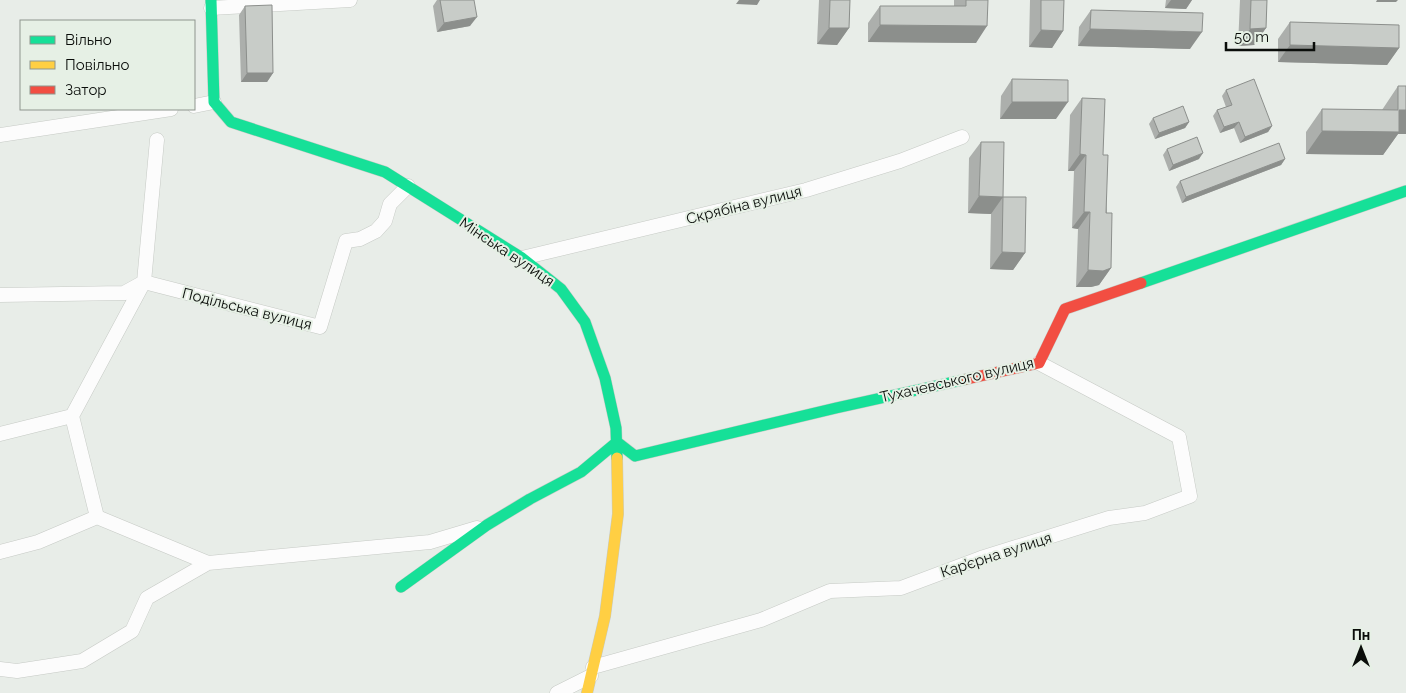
<svg xmlns="http://www.w3.org/2000/svg" width="1406" height="693" font-family="Raleway,sans-serif">
  <style>
    .lines { fill: none; stroke-linecap: round; stroke-linejoin: round }
    .street-casing { stroke: #c6cac5; stroke-width: 15 }
    .fast-casing { stroke: #c6cac5; stroke-width: 12 }
    .slow-casing { stroke: #c6cac5; stroke-width: 12 }
    .jam-casing { stroke: #c6cac5; stroke-width: 12 }
    .street { stroke: #fcfcfc; stroke-width: 14 }
    .fast { stroke: #16e098; stroke-width: 11 }
    .slow { stroke: #ffcf43; stroke-width: 11 }
    .jam { stroke: #f24e42; stroke-width: 11 }
    .wall { fill: #acafac }
    .shaded-wall { fill: #8c8f8c }
    .building { fill: #c8ccc8; stroke: #8c8f8c }
    .labels { text-anchor: middle; dominant-baseline: central; stroke-width: 4; stroke-linejoin: round; paint-order: stroke }
    .street-label { font-size: 15px; fill: #0a0d0a; stroke: #e6f0e5 }
  </style>
  <rect width="100%" height="100%" fill="#e8ede8"/>
  <g class="lines">
    <g class="street-casing">
      <path id="street" d="M211,8L350,0
        M194,106L214,102
        M0,135L171,109
        M157,140L144,282L72,416L97,517L208,563L430,542L477,528
        M522,258L806,190L900,161L962,137
        M0,295L124,293L144,282L320,327L346,241L360,239L376,231L385,221L390,204L408,186
        M0,434L72,416
        M0,552L38,542L97,517
        M593,667L761,620L830,591L901,588L981,558L1109,518L1145,513L1190,496L1179,437L1039,363
        M0,669L17,671L82,661L132,631L147,598L208,563
        M557,693L591,676"/>
    </g>
    <g class="fast-casing">
      <path id="fast" d="M211,0L214,102L231,122L385,172L522,258L561,289L585,322L605,378L616,428L617,458
        M1141,283L1406,191
        M401,587L487,525L530,499L581,472L617,442L635,456L836,408L967,379"/>
    </g>
    <g class="slow-casing">
      <path id="slow" d="M587,693L605,616L618,514L617,458"/>
    </g>
    <g class="jam-casing">
      <path id="jam" d="M967,379L1039,363L1065,309L1141,283"/>
    </g>
    <use href="#street" class="street"/>
    <use href="#fast" class="fast"/>
    <use href="#slow" class="slow"/>
    <use href="#jam" class="jam"/>
  </g>
  <path class="wall" d="M437,0H474L470,26L437,32L433,6Z
    M819,0H850L849,28L837,45L817,44Z
    M954,0H988L976,43L868,42V23L880,6H954Z
    M1030,0H1064L1063,31L1052,48L1029,47Z
    M1166,0H1192L1186,9L1165,8Z
    M1240,0H1267L1266,28L1254,45L1238,46Z
    M245,6L273,73L267,82H241L239,15Z
    M1091,10L1190,49L1078,46L1079,27Z
    M1290,22L1399,48L1387,65L1278,62V39Z
    M1012,79L1056,119H1000L1001,96Z
    M1398,86H1406V134H1398L1383,155L1306,154V132L1322,109L1382,110Z
    M1226,90L1272,126L1268,132L1240,143L1234,128L1220,133L1213,116L1217,110L1226,107L1222,96Z
    M1082,98L1103,155L1111,268L1099,285L1091,287H1076L1078,229L1072,228L1074,171H1068L1070,115Z
    M1153,118L1189,122L1185,128L1155,139L1149,124Z
    M981,142L1025,253L1013,270L990,269L991,214L968,213L969,158Z
    M1167,149L1199,159L1169,171L1163,155Z
    M1285,159L1281,165L1182,203L1176,187L1180,181Z"/>
  <path class="shaded-wall" d="M739,0H760L757,5L736,4Z
    M1171,0H1192L1186,9L1165,8Z
    M1377,0H1398L1396,2H1376Z
    M477,17L470,26L437,32L444,23Z
    M880,25L987,26L976,43L868,42Z
    M829,28H849L837,45L817,44Z
    M1266,28L1254,45L1238,46L1250,29Z
    M1090,29L1202,32L1190,49L1078,46Z
    M1041,30L1063,31L1052,48L1029,47Z
    M1290,45L1399,48L1387,65L1278,62Z
    M247,73H273L267,82H241Z
    M1012,102H1068L1056,119H1000Z
    M1399,110H1406V134H1398L1383,155L1306,154L1322,131Z
    M1189,122L1185,128L1155,139L1159,133Z
    M1239,122L1234,128L1220,133L1224,127Z
    M1272,126L1268,132L1240,143L1245,137Z
    M1203,153L1199,159L1169,171L1173,165Z
    M1080,154L1086,155L1074,171H1068Z
    M1285,159L1281,165L1182,203L1186,197Z
    M979,196L1003,197L991,214L968,213Z
    M1084,212H1090L1078,229L1072,228Z
    M1002,252L1025,253L1013,270L990,269Z
    M1111,268L1099,285L1091,287H1076L1088,270Z"/>
  <path class="building" d="M440,0H474L477,17L444,23Z
    M830,0H850L849,28H829Z
    M966,0H988L987,26L880,25V6H966Z
    M1041,0H1064L1063,31L1041,30Z
    M1251,0H1267L1266,28L1250,29Z
    M272,5L273,73H247L245,6Z
    M1091,10L1203,13L1202,32L1090,29Z
    M1290,22L1399,25V48L1290,45Z
    M1012,79L1068,80V102H1012Z
    M1254,79L1272,126L1245,137L1239,122L1224,127L1217,110L1232,105L1226,90Z
    M1398,86H1406V110H1399V132L1322,131V109L1398,110Z
    M1082,98L1105,99L1103,155H1108L1106,213H1112L1111,268L1103,271L1088,270L1090,212H1084L1086,155L1080,154Z
    M1183,106L1189,122L1159,133L1153,118Z
    M1197,137L1203,153L1173,165L1167,149Z
    M981,142H1004L1003,197L979,196Z
    M1279,143L1285,159L1186,197L1180,181Z
    M1003,197H1026L1025,253L1002,252Z"/>
  <g class="labels">
    <g class="street-label">
      <text transform="translate(744 205) rotate(-14)">Скрябіна вулиця</text>
      <text transform="translate(507 252) rotate(34)">Мінська вулиця</text>
      <text transform="translate(247 309) rotate(14)">Подільська вулиця</text>
      <text transform="translate(957 380) rotate(-13)">Тухачевського вулиця</text>
      <text transform="translate(996 555) rotate(-18)">Кар’єрна вулиця</text>
    </g>
  </g>
  <rect x="20" y="20" width="175" height="90" fill="#e6f0e5" stroke="#8e958d"/>
  <rect x="30" y="36" width="25" height="8" fill="#16e098" stroke="#8e958d"/>
  <text x="65" y="45" font-size="15" fill="#0a0d0a">Вільно</text>
  <rect x="30" y="61" width="25" height="8" fill="#ffcf43" stroke="#8e958d"/>
  <text x="65" y="70" font-size="15" fill="#0a0d0a">Повільно</text>
  <rect x="30" y="86" width="25" height="8" fill="#f24e42" stroke="#8e958d"/>
  <text x="65" y="95" font-size="15" fill="#0a0d0a">Затор</text>
  <g transform="translate(1361 648)" stroke="#e6f0e5" stroke-width="4" paint-order="stroke">
  <path d="M0-4L9 19L0 12L-9 19Z" fill="#0a0d0a"/>
  <text y="-8" font-size="14" font-weight="bold" text-anchor="middle" fill="#0a0d0a">Пн</text>
  </g>
  <path d="M1226 42v8h88v-8" fill="none" stroke="#0a0d0a" stroke-width="2.5"/>
  <text x="1234" y="42" font-size="15" fill="#0a0d0a" stroke="#e6f0e5" stroke-width="4" paint-order="stroke">50 m</text>
</svg>
